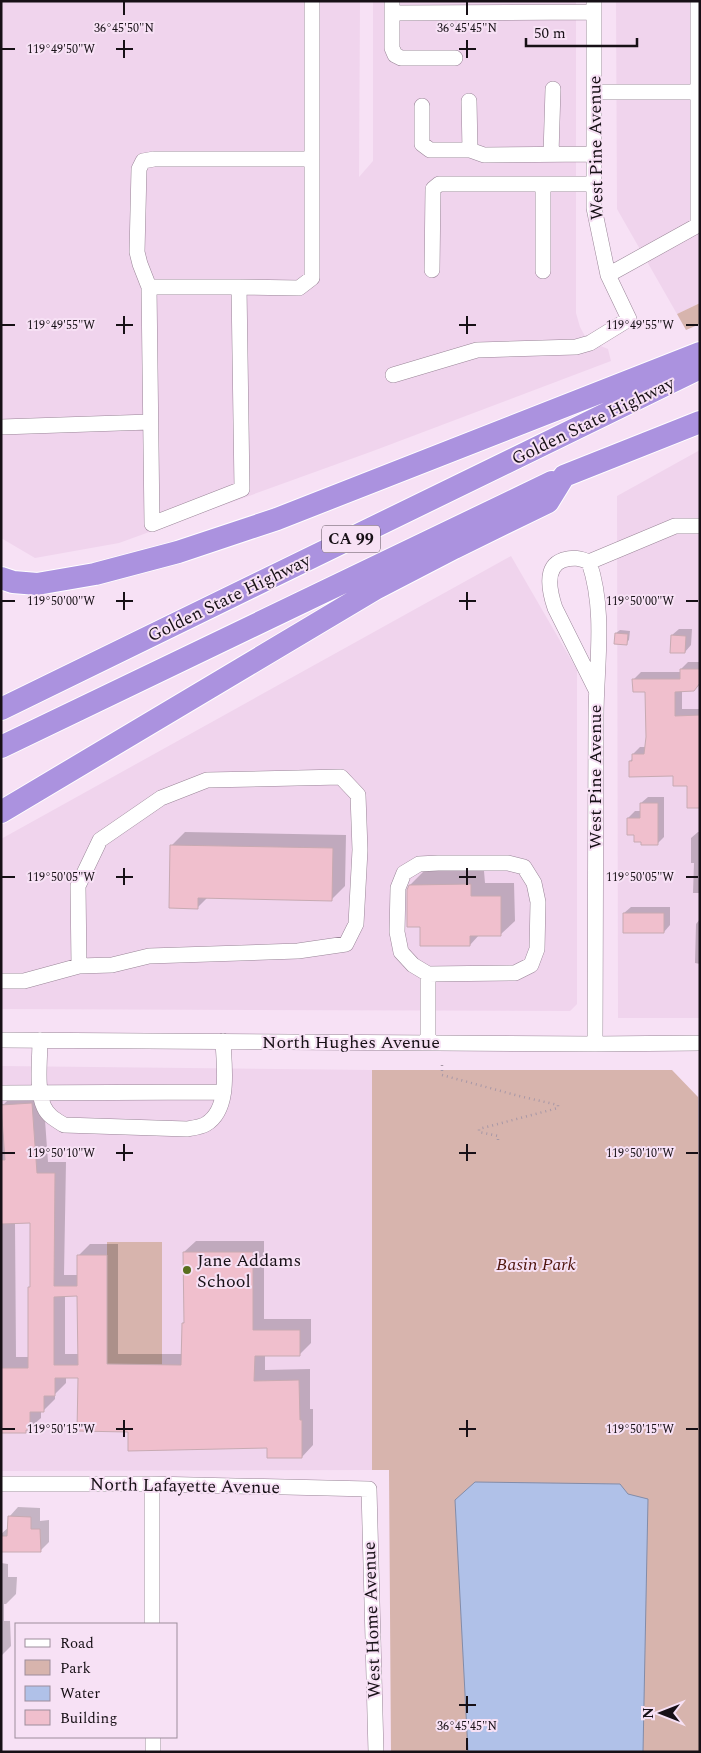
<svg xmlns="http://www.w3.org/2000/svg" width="701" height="1753" font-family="Spectral,serif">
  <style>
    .built { fill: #f0d4ed }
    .green { fill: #d7b4ad }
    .water { fill: #b0c1e8; stroke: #828ca9 }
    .shadow { fill: #0003; fill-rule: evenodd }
    .building { fill: #f0bfcd; stroke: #c7aab2; fill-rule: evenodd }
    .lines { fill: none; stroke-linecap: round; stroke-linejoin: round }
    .minor-casing { stroke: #998597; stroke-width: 16 }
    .highway-casing { stroke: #fff; stroke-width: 24 }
    .path { stroke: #a797a6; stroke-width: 2.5; stroke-dasharray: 1 4; stroke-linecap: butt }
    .minor { stroke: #fff; stroke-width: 15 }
    .highway { stroke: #ab92df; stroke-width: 22 }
    .ticks { fill: none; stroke: #171016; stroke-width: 2 }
    .poi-dot { fill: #586e1e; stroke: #f7e1f5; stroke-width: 2 }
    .labels { text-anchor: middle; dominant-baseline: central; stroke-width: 4; stroke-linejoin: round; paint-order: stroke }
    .shield { fill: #f7e1f5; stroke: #5a4f59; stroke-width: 1 }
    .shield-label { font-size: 16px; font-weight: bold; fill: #171016 }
    .street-label { font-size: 18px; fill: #171016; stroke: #f7e1f5 }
    .poi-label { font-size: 18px; fill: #171016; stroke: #f7e1f5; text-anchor: start }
    .park-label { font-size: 18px; font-style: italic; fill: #4e140c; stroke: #f7e1f5 }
    .ticks-label { font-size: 12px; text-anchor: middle; fill: #171016; stroke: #f7e1f5; stroke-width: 4; stroke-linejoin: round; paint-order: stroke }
  </style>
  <rect width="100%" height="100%" fill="#f7e1f5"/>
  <path class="built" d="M1,1H360L359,177L373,161V1H576V313L580,327L586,338L596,344L608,349L611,361L373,451L119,543L35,558L1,538Z
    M616,1H700V303L677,314L617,209Z
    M700,450V1018H618L617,496Z
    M511,556L577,670V1004L570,1011L1,1009V839Z
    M1,1066L372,1070V1470L1,1471Z"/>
  <path class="green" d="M700,303V324L686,330L677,314Z
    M372,1070H672L698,1097L700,1752H391L389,1470H372Z
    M107,1242H162V1365L107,1364Z"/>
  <path class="water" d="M475,1482L620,1484L628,1494L648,1499L643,1752H468L455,1500Z"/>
  <path class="shadow" d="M679,629H692L691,645L685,652L672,635Z
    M620,630L630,631L629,640L626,643L616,633Z
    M688,662H700V684L694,690H682V709H700V806L689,785L674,775L630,761L633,758V754L640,747H646L647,737L646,691L634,679L641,672H681V669Z
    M648,797H664V837L657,844L642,840L635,833L628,818L635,811H641V803Z
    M185,832L346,835L345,886L332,899L208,897L197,908L172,845Z
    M698,832H700V893H693L694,863H691V838Z
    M424,871H484L485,883H514L515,921L501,934H480L470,945L421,925L410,885Z
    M631,907H670V925L664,932L624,913Z
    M700,919V964L695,963L696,924Z
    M43,1092L48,1162H66L64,1275H78V1256L90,1244H118V1354H182L183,1323L185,1321L184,1252L196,1241H264V1319H311V1343L300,1354H265V1370L310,1369V1409H313V1445L302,1457L268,1446L129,1430L79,1377H66V1383L55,1394V1399L43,1411H41V1418L25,1432H1V1104H4L14,1094ZM15,1222H31L29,1357H16ZM65,1295H78L79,1354H65Z
    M18,1507L40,1508V1521L49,1520V1542L40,1551H1V1534L9,1527V1517Z
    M1,1563L8,1564V1577H17L16,1594L6,1604H4V1621H10L11,1646L1,1656Z"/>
  <path class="building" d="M615,633L628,634L627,645L614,644Z
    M671,635L686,636L685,653H670Z
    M680,669H700V683L694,691L675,692V716L700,715V808H687V786H673V776L629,777V761H632V754H644L646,737L645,692H633L632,679H680Z
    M640,803H658V845H641V842H634V835H627V818H640Z
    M170,845L333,848L332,901L198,898V909L169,908Z
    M471,884V896H501V936H470V946H420V927H407V890L409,885Z
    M623,913H664V933H623Z
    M32,1103L37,1173H55L54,1286H77V1255H107V1364L181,1365L182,1323H184L183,1252H253V1330H300V1356H255L254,1381L299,1380L300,1420H302V1458H267V1448L128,1451V1432L77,1431L78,1378H55V1396H44V1412H30V1430H26V1433H1V1368H28V1287H30V1223L1,1224V1160H5L1,1105ZM77,1296L78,1365H54V1297Z
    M8,1516L31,1517V1529H40L41,1552H1V1536H7Z"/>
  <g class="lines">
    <g class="minor-casing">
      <path id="minor" d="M392,1V48L395,55L401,58H455
        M698,1V225
        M392,13L594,12
        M594,92H700
        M469,101L470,150L484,155L594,154
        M422,106V144L430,150H470
        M551,154L553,89
        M432,270L433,189L439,184H594
        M543,271V185
        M608,275L700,224
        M149,287H239L242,489L152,524L149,287L140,264L137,252L139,169L143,161L154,159H312
        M239,287L299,288L312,278V1
        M393,375L477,350L576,347L590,343L629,319L608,275L594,208V1
        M1,427L150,422
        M589,562L675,526H700
        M428,974L515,973L531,965L537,949L538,902L534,883L524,867L508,863H438L419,864L404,873L398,888L397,932L401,952L413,965L428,974V1042
        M1,981H24L79,966L112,965L149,956L298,951L346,944L356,924L360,850L358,795L341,777L207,780L161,798L100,840L78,886L79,966
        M1,1040L595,1044L700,1043
        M40,1040C40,1059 36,1090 44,1107C48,1116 56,1120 64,1125L187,1129C193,1128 201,1127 206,1124C231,1109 224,1066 223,1041
        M595,1044C595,935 595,826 596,717C596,666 606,612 589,562C580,558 574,557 563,560C543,567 550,593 555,608L596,690
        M1,1093L223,1092
        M1,1484H152L369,1489L376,1752
        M152,1484V1624
        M153,1737V1752"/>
    </g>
    <g class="highway-casing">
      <path id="highway" d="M1,578L13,582L37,584L95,574L178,552L277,519L700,353
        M1,709L700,368
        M1,747L552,482
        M1,812L375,589L454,548L548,502L564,476L700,422"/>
    </g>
    <path class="path" d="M442,1065V1075L519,1096L558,1105V1108L479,1129V1132L498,1136V1140"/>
    <use href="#minor" class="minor"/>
    <use href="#highway" class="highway"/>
  </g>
  <path class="ticks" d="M124,2V15M467,2V15M124,40V58M467,40V58M2,49H15M116,49H133M459,49H476M124,316V334M467,316V334M2,325H15M116,325H133M459,325H476M686,325H698M124,592V610M467,592V610M2,601H15M116,601H133M459,601H476M686,601H698M124,868V885M467,868V885M2,877H15M116,877H133M459,877H476M686,877H698M124,1144V1161M467,1144V1161M2,1153H15M116,1153H133M459,1153H476M686,1153H698M124,1420V1437M467,1420V1437M2,1429H15M116,1429H133M459,1429H476M686,1429H698M467,1696V1713M459,1705H476M467,1738V1750"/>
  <circle class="poi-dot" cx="187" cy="1270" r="5"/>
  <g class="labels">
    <rect class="shield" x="322" y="525.5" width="58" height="27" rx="4"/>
    <g class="shield-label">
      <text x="351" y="539">CA 99</text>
    </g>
    <g class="street-label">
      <text transform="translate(596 148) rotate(-91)">West Pine Avenue</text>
      <text transform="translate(593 421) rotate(-26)">Golden State Highway</text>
      <text transform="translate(229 598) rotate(-26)">Golden State Highway</text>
      <text transform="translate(595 777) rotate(-90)">West Pine Avenue</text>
      <text x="351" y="1042">North Hughes Avenue</text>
      <text transform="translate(185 1486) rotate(1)">North Lafayette Avenue</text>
      <text transform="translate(372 1620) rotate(-92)">West Home Avenue</text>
    </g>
    <g class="poi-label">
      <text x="197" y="1260">Jane Addams<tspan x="197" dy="21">School</tspan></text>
    </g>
    <g class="park-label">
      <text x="536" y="1264">Basin Park</text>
    </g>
  </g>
  <g class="ticks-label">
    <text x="124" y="32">36°45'50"N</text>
    <text x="467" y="32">36°45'45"N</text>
    <text x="61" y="53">119°49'50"W</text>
    <text x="640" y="329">119°49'55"W</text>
    <text x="61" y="329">119°49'55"W</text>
    <text x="640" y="605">119°50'00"W</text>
    <text x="61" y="605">119°50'00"W</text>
    <text x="640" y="881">119°50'05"W</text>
    <text x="61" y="881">119°50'05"W</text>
    <text x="640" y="1157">119°50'10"W</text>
    <text x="61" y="1157">119°50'10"W</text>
    <text x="640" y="1433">119°50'15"W</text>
    <text x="61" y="1433">119°50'15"W</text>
    <text x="467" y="1730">36°45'45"N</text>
  </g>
  <rect width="701" height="1753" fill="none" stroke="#171016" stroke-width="5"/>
  <rect x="15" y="1623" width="162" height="115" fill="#f7e1f5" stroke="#9d8d9c"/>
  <rect x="25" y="1639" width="25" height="8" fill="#ffffff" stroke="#9d8d9c"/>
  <text x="60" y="1648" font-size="15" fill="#171016">Road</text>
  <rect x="25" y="1660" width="25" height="15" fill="#d7b4ad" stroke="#9d8d9c"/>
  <text x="60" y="1673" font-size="15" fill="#171016">Park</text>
  <rect x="25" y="1686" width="25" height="15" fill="#b0c1e8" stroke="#9d8d9c"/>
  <text x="60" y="1698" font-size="15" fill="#171016">Water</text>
  <rect x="25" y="1710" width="25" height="15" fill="#f0bfcd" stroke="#9d8d9c"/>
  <text x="60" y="1723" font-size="15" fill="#171016">Building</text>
  <g transform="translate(661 1713) rotate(270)" stroke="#f7e1f5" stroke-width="4" paint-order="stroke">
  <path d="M0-4L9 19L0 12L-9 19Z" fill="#171016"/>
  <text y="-8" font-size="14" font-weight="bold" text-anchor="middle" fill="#171016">N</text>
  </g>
  <path d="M526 38v8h111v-8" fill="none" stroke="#171016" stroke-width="2.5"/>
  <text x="534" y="38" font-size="15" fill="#171016" stroke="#f7e1f5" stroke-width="4" paint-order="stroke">50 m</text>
</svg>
